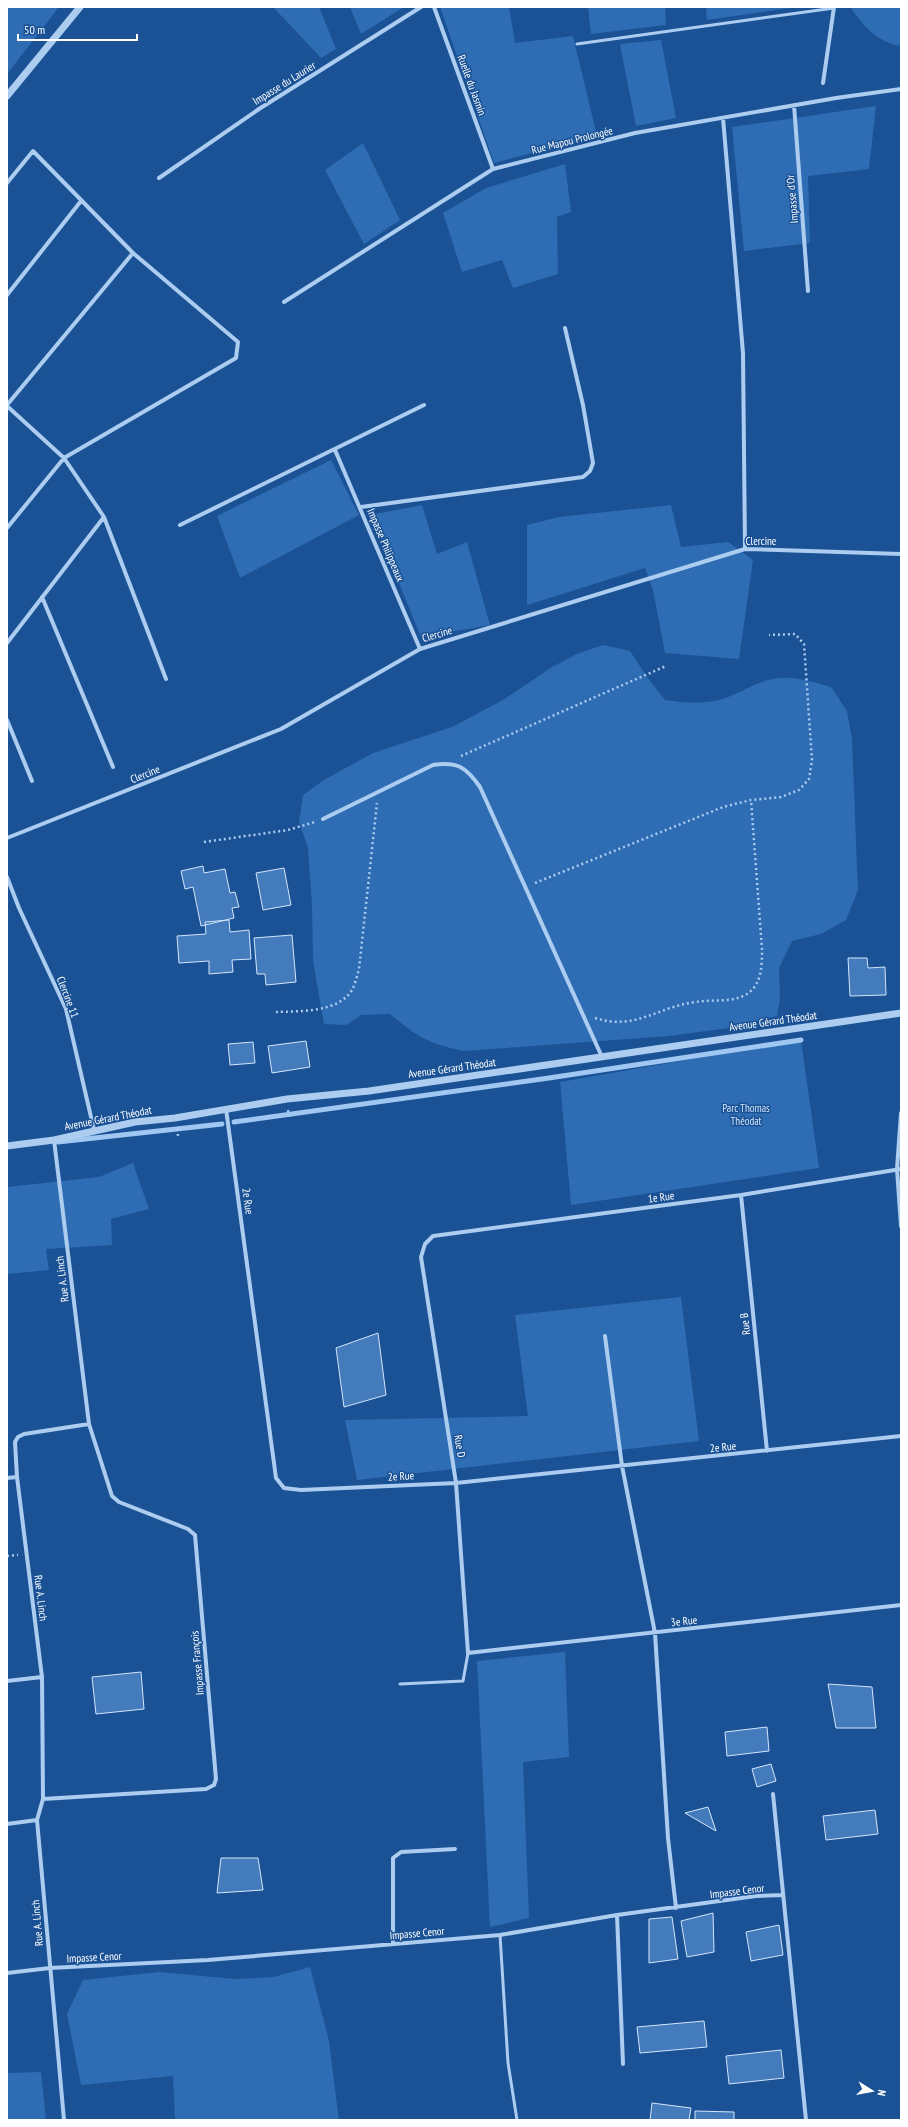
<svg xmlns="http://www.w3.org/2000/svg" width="908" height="2127" font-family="'PT Sans Narrow',sans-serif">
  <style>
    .green { fill: #2e6cb3 }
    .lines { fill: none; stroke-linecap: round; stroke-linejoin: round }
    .stream { stroke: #9fc7f2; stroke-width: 5 }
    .building { fill: #437bbc; stroke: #d3e6fb }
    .path { stroke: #acccf0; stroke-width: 2.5; stroke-dasharray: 2 3; stroke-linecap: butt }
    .service { stroke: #acccf0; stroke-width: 3 }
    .minor { stroke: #acccf0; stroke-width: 4 }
    .tertiary { stroke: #acccf0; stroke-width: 7 }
    .labels { text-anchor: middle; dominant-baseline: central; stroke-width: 3; stroke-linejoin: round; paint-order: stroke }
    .street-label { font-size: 11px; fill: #fff; stroke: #1a5295 }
    .park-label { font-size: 11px; fill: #d3e6fb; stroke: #1a5295 }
  </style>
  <rect width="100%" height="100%" fill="#1a5295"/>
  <path class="green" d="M7,7H59L7,74Z
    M273,7H319L336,49L321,58Z
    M350,7H404L361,34Z
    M440,7H509L515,43L573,36L597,136L494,163Z
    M588,7H665L666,25L591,34Z
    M706,7H797L707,20Z
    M850,7H901V46C876,42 864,26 850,7Z
    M661,40L676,118L636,126L620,44Z
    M876,106L869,169L808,176L810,243L744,251L732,127Z
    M363,143L400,220L364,244L325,170Z
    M565,164L571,212L557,217L558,274L513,288L502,260L462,272L443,213L486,188Z
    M331,460L359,515L240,578L217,516Z
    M422,505L437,554L467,542L490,625L421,637L371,515Z
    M671,505L681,547L728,542L753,560L739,659L665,653L653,590L645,568L527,605V525L559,517Z
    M603,645L630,651L647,677L665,700C684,703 700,704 719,700C738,695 754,682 773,679C792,675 813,682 831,687L847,711L852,739L858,890L846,920L821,934L792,941L779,968L780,998L777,1016L729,1028L669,1036L464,1051C429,1044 417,1037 390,1014L361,1015L346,1025L324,1024L313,961L312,906L308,848L299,822L303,795L324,780L373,753L452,727L503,700L552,667L577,654Z
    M801,1040L819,1168L571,1205L560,1082Z
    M133,1163L149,1209L111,1219L112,1245L46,1249L49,1270L7,1274V1187L99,1177Z
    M681,1297L699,1441L357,1480L345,1420L528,1416L515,1315Z
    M565,1652L569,1757L523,1762L529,1918L490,1927L477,1661Z
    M310,1967L329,2041L339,2120H175L173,2076L81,2085L67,2014L83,1980L159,1972L235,1979L274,1977Z
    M41,2072L46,2120H7V2073Z"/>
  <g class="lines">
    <path class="stream" d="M234,1122L549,1078L801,1040
      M58,1142L222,1124"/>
  </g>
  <path class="building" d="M203,866L204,873L225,869L230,893L235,892L239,907L232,908L234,918L201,926L193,887L185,889L181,871Z
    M284,868L291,905L263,910L256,873Z
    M229,920L230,932L249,930L251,959L232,960L233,972L209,974V961L179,963L177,936L206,934L205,922Z
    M292,935L296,982L266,985L265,974H257L254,938Z
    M848,958H867L868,968L885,967L886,995L850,996Z
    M306,1041L310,1067L272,1073L268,1046Z
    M253,1042L255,1063L230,1065L228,1044Z
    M378,1333L386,1395L344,1407L336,1348Z
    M141,1672L144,1709L96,1714L92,1677Z
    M828,1684L872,1687L876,1728H836Z
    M767,1727L769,1751L727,1756L725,1732Z
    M771,1764L776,1781L757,1787L752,1769Z
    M708,1807L716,1831L685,1813Z
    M875,1810L878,1834L826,1840L823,1816Z
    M221,1858H258L263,1890L217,1893Z
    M713,1913L714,1952L687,1957L681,1921Z
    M672,1917L678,1959L649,1963V1919Z
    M779,1925L783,1955L751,1961L746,1932Z
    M704,2021L707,2047L640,2053L637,2027Z
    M781,2050L784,2078L729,2084L726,2056Z
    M652,2103L691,2108L689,2120H650Z
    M695,2111L734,2112V2120H695Z"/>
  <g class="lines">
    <path class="path" d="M461,756L666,666
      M204,842L288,830L315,822
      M535,883L723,807L751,800L781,797L799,790L809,779L812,760L804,644L795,634L769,635
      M276,1012C299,1011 338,1013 352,990C355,984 357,976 359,969L377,803
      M595,1018C636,1031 659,1006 696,1002C713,999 732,1003 747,994C762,984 762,965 762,949L751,800
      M444,1091L445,1096
      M288,1110L289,1117
      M177,1129L178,1136
      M7,1556L18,1555"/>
    <path class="service" d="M577,44L834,8
      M400,1684L463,1681L468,1653
      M500,1935L508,2063L517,2120"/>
    <path class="minor" d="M434,7L493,169
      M823,83L834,7
      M794,105L808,291
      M723,118L743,353L745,549
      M159,178L259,109L421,7
      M7,183L33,151L133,253L7,405
      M7,295L81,201
      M284,302L493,169L635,133L836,98L901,89
      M7,406L64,458L104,517L166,679
      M335,450L420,649
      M361,507L583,477L590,471L593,463L583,405L565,328
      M180,525L424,405
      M7,528L64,458L236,358L238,342L133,253
      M42,597L113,767
      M7,643L104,517
      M7,720L32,781
      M323,819L433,765C457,761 466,767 480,787L602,1057
      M7,838L281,729L420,649L745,549L901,554
      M7,877L19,908L66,1009L94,1130
      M226,1109L276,1478L284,1488L301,1490L456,1483L901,1436
      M901,1113L897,1169L901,1226
      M54,1140L89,1424L24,1434L18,1437L15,1442L17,1477L42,1677L43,1799L37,1820L64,2120
      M901,1169L741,1195L433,1236L425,1244L421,1257L456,1483L468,1653L901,1605
      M741,1195L767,1451
      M605,1336L622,1466L655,1633L668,1838L676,1908
      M7,1478L17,1477
      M7,1681L42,1677
      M773,1794L806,2120
      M43,1799L206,1789L214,1785L216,1779L195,1535L188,1529L119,1502L112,1496L89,1424
      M7,1824L37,1820
      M617,1915L623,2064
      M393,1944V1858L401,1852L455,1849
      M7,1973L50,1968L208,1960L500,1935L617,1915L756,1896L783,1895"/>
    <path class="tertiary" d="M7,96L80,7
      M7,1146L54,1140L135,1122L175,1118L287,1099L369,1091L901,1013"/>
  </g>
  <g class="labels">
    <g class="street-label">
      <text transform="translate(284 83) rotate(-32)">Impasse du Laurier</text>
      <text transform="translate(472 85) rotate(70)">Ruelle du Jasmin</text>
      <text transform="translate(572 140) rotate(-14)">Rue Mapou Prolongée</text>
      <text transform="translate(792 199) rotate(-95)">Impasse d'Or</text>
      <text x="761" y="541">Clercine</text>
      <text transform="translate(386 545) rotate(67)">Impasse Philippeaux</text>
      <text transform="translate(437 634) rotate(-17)">Clercine</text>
      <text transform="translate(145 774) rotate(-22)">Clercine</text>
      <text transform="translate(68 997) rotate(69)">Clercine 11</text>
      <text transform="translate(773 1021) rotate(-8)">Avenue Gérard Théodat</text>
      <text transform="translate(452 1068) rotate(-8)">Avenue Gérard Théodat</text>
      <text transform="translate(108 1118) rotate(-11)">Avenue Gérard Théodat</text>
      <text transform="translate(661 1197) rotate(-8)">1e Rue</text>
      <text transform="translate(248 1201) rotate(82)">2e Rue</text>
      <text transform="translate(62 1279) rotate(-97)">Rue A. Linch</text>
      <text transform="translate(745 1324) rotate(-96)">Rue B</text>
      <text transform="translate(460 1446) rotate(81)">Rue D</text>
      <text transform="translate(723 1447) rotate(-6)">2e Rue</text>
      <text transform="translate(401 1476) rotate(-3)">2e Rue</text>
      <text transform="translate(41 1598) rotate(83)">Rue A. Linch</text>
      <text transform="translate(684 1621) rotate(-6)">3e Rue</text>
      <text transform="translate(197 1663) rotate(-95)">Impasse François</text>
      <text transform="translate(737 1891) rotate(-7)">Impasse Cenor</text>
      <text transform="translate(37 1923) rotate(-95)">Rue A. Linch</text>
      <text transform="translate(417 1933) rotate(-5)">Impasse Cenor</text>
      <text transform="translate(94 1957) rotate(-3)">Impasse Cenor</text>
    </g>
    <g class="park-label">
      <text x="746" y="1108">Parc Thomas<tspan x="746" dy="13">Théodat</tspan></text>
    </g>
  </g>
  <rect width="908" height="2127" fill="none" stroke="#ffffff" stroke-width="16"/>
  <g transform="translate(872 2091) rotate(101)" stroke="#1a5295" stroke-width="3" paint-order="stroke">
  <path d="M0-3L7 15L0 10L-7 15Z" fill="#ffffff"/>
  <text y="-6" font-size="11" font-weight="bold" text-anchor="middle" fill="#ffffff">N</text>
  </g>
  <path d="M18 34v6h119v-6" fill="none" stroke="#ffffff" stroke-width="2"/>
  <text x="24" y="34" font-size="12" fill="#ffffff" stroke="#1a5295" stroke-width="3" paint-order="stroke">50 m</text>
</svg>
